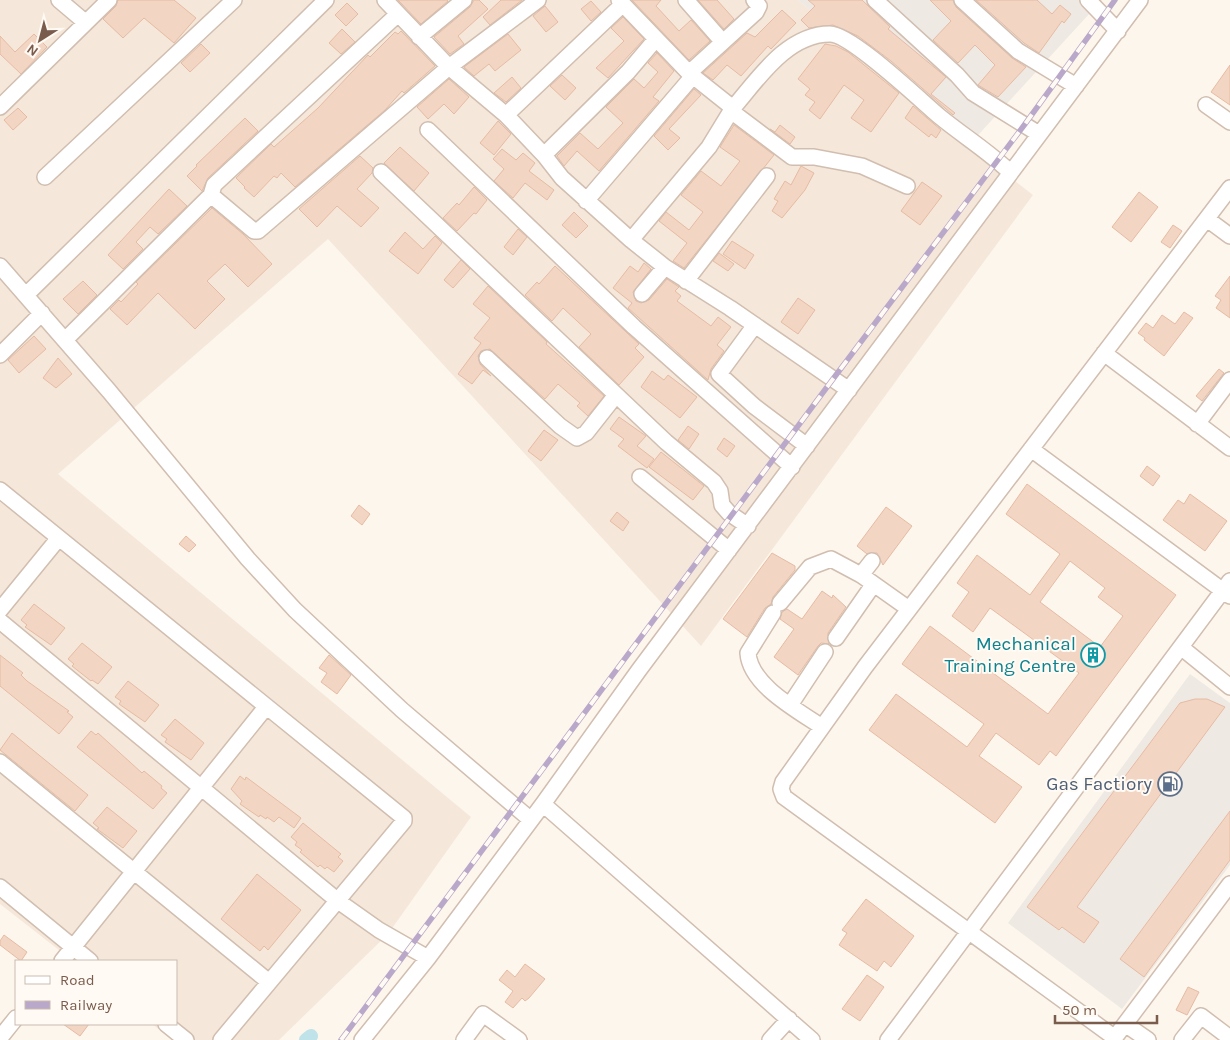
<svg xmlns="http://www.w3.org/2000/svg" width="1230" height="1040" font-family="Karla,sans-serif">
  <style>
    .residential { fill: #f5e8da }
    .industrial { fill: #efe9e4 }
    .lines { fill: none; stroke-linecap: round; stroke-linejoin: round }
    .canal { stroke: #bfe3e8; stroke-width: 14 }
    .building { fill: #f3d5c3; stroke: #e6bba3; fill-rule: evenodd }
    .minor-casing { stroke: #d1beb0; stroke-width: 18 }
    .minor { stroke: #fff; stroke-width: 15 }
    .rail-casing { stroke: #b9a8c9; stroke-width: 5.5 }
    .rail { stroke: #fffaf3; stroke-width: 4; stroke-dasharray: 11; stroke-linecap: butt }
    .labels { text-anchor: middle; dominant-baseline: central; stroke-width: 4; stroke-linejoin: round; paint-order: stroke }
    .culture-label { font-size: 19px; fill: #0d838f; stroke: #fffaf3; text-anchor: end }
    .service-label { font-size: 19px; fill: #4e5e75; stroke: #fffaf3; text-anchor: end }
  </style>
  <rect width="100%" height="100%" fill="#fdf6ec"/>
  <path class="residential" d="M0,0H798L969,145L1033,195L701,646L328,239L58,474L471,817L388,934L279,1040H173L152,1024H176V961H73L0,904Z"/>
  <path class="industrial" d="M798,0H1102L969,145Z
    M1190,674L1230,703V865L1122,1009L1008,923Z"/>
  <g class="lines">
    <path class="canal" d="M306,1040L311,1036"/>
  </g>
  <path class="building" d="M118,0H174L196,18L174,43L144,18L123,38L103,19L116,6Z
    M398,0H447L448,1L421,24Z
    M474,0H479L488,9L458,36L464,44L450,54L434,37L470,7Z
    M501,0H522L490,25L483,17Z
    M632,0H661L656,6L679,31L691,20L710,41L689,60Z
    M698,0H717L734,19L724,29Z
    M808,0H862L890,27L888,29L946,77L931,94L955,113L953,115L891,61L858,36L833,25L809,28L801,20L815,6Z
    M930,0H953L956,7L1012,58L1026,67L998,97L978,85L995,65L975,45L958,63L933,40L951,21Z
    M976,0H1037L1052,14L1060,5L1071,14L1064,23L1062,21L1039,53L1024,43Z
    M591,1L601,12L591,21L581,9Z
    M347,3L358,14L346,26L335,15Z
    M545,6L558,22L546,32L533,16Z
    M782,10L796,23L771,49L768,46L741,76L727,65L713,80L703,73L747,33L755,37Z
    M623,17L644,39L608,78L596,68L624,41L611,28Z
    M342,29L355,42L341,54L329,43Z
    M401,31L435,66L404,93L402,91L385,110L295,187L281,173L277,178L274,176L254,197L244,188L245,187L236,178L271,144L274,147L318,108L368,55L370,57L395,32L398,34Z
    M34,34L47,47L21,74L0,54V36L15,52Z
    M508,34L521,50L495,71L489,64L474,76L464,67Z
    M201,44L210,53L190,72L181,63Z
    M825,44L836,46L848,52L899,93L871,132L851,118L864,100L844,85L820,119L809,110L815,102L805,95L810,89L798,79Z
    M657,53L674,71L653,97L659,101L599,171L577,151L564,166L557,156L580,133L598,149L623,123L606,107L634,79L644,88L658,72L648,63Z
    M1230,65V105L1211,92Z
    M562,75L576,88L565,100L550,86Z
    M512,77L521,88L506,102L494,93Z
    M449,79L469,97L454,114L444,104L428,119L417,107Z
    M694,89L701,95L669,129L680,138L668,150L654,136Z
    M913,106L941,130L936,138L931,134L929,137L905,118Z
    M18,108L27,117L13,130L4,120Z
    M245,118L258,131L208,178L202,191L187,176L197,166L196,165Z
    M498,121L511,134L494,155L480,143Z
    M734,125L774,155L684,268L673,261L687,243L659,221L666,212L689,230L703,212L681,195L701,171L721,186L740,161L720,147Z
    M780,125L795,137L790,144L770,129L775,132Z
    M400,147L429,173L414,191L384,163Z
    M502,149L516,160L523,153L535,163L529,171L554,190L547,200L525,183L513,198L494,181L504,169L493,159Z
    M360,156L373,168L372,173L357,189L379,208L361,227L337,206L317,227L299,209Z
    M801,166L814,173L805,190L782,218L772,211L778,201L774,199L785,181L791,185Z
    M922,182L942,196L920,225L901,211Z
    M474,187L487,200L476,214L474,213L457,231L443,218L457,203L459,205Z
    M169,189L187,206L158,234L150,227L136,242L143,249L123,269L108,255Z
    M1139,192L1158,207L1131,242L1112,227Z
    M212,208L243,234L272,264L248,287L225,264L207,281L225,299L195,329L158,293L127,325L110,309L119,300L121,302L138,284L136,282Z
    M574,212L588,226L576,238L562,225Z
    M1173,225L1182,231L1170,248L1161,242Z
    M518,229L527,237L513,255L504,247Z
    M405,232L423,249L435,236L442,243L418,274L389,251Z
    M732,241L754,255L745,269L723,254Z
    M719,253L734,264L728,271L713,261Z
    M461,260L470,269L453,288L444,280Z
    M644,263L651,269L633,292L636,301L641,303L649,300L667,279L679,287L675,291L681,296L677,301L711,326L718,317L731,327L717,345L724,351L711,369L708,380L628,308L632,303L613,288L630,266L638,272Z
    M555,266L639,344L635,348L644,357L619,385L579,347L591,334L563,308L552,321L525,295L537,282L539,284Z
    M1230,276V318L1216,308L1221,300L1215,296Z
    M83,281L97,295L78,314L63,299Z
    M488,286L547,342L546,344L604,396L588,416L577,406L580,403L558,384L545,399L490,349L481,351L478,356L480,364L491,376L483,370L472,384L458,374L481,343L474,338L490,318L473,304Z
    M798,298L815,310L798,334L781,322Z
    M1184,312L1193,318L1164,356L1144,340L1145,338L1138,333L1146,323L1153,328L1162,315L1175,324Z
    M34,336L46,349L19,373L8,360Z
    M58,358L72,374L56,388L43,378Z
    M1219,369L1224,373L1202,401L1196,396Z
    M652,371L664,380L668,375L697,397L680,418L641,387Z
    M619,417L646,436L637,446L654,459L647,468L618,446L624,439L610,429Z
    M688,426L699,434L689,449L678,440Z
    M544,430L558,440L541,461L528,451Z
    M724,438L735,446L727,457L717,449Z
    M661,452L704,486L693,500L649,467Z
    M1147,466L1160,476L1153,486L1140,476Z
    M1027,484L1176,595L1056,756L1050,751L1039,765L996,733L979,756L1022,787L995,823L869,730L896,694L967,747L984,724L902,664L930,626L1048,714L1079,673L990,608L973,632L952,616L969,592L957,583L977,555L1030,595L1060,554L1006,514ZM1070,561L1105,588L1098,597L1123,616L1100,647L1040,602Z
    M1190,494L1227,521L1205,551L1163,520L1178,500L1184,504Z
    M359,505L370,514L362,525L351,516Z
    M886,507L912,526L883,565L877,553L867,554L857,546Z
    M617,512L629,522L623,531L610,521Z
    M186,536L196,545L189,552L179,544Z
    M772,553L795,566V570L773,597L771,604L765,608L747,637L723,619Z
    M822,591L832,598L833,595L846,607L828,633L829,644L821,643L818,646L798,675L774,657L794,629L780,619L782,612L787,609L802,619Z
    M34,604L65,628L51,645L25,627L27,625L21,620Z
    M82,643L112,667L98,684L92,680L91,681L72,666L74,664L68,659Z
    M0,655L23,673L21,675L27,681L69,711L67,712L73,717L59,734L0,686Z
    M329,655L351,675L337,694L321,682L327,673L319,668Z
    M128,681L159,705L145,722L119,704L121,701L115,697Z
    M1195,699H1207L1225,707L1077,907L1099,922L1084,943L1062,927L1059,930L1027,907L1180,703Z
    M175,719L204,743L191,760L165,742L167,739L161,735Z
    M91,731L96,735L98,733L142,773L144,771L162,786L161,788L167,793L153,809L77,747Z
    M12,733L88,795L75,811L0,750Z
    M240,776L245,780L246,777L301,818L294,828L279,817L274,822L267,817L266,819L260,815L259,817L240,804L242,801L231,789Z
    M107,807L137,831L123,848L97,829L99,828L93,823Z
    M1230,811V860L1144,977L1120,959Z
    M303,823L341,854L338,857L343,861L334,872L327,867L325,869L320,865L318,867L300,852L302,850L295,845L297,842L291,837Z
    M257,874L301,910L268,950L264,946L260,951L221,919Z
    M866,899L914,936L891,967L884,961L877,971L839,945L847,933L842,930Z
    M4,935L27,952L21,961L0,945V941Z
    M525,964L545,979L529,998L525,1001L522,998L513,1008L505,1002L513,991L499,980L507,970L515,977Z
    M867,975L884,987L860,1021L842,1009Z
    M1188,987L1199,992L1187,1015L1176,1010Z
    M63,1024H89L80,1036Z"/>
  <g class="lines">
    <g class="minor-casing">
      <path id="minor" d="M59,0L85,22
        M385,0L449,67L506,115L544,155L562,178L631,240L665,267L730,308L849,390
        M619,0L689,73L733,108C758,79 787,34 830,34C851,34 919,99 939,116C962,135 988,151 1010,172
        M686,0L722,41
        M875,0L957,75L973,93L1039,134
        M962,0L1018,51L1076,86
        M1088,0L1118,31
        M398,14L214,185L211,195L254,231H258L449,67L538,0
        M419,37L464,0
        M689,73L756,12L759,6L754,0
        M1206,105L1230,122
        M0,107L109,0
        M733,108L731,111L792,157H814L862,166L907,186
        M506,115L623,4
        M428,130L634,327L792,467
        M544,155L628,72L656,39
        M381,172L666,442L714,482L720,491L722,505L729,513L748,526
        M45,177L234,0
        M1230,188L865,667L783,782L781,789L784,797L1111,1035L1116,1036L1230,884
        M586,201L693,76
        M1207,219L1230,236
        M631,240L709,147L731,111
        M0,266L109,391L248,559L295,610L402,710L531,820
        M686,281L767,176
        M642,294L665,267
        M26,295L326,0
        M755,325L719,374L754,406L807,446
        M65,340L211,195
        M1104,353L1230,448
        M0,355L42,313
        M487,358L560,426L577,438L586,433L616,395
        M1197,424L1230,380
        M1031,449L1230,596
        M640,477L729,550
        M0,490L404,818V821L221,1040
        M861,575L872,561
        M780,603L810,567L831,559L861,575L909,609
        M0,610L58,539
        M773,613L748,653C750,685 797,710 822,727
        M0,621L338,901L379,930L428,958
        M836,638L873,585
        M1182,648L1230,687
        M790,705L825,652
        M0,762L269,982
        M543,804L812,1040
        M0,887L90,961
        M62,961L266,707
        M166,1024L186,1040
        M1125,1024L1148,1040
        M0,1038L16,1018
        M362,1040L428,958L543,804L639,670L1140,0
        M464,1040L483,1014L519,1040
        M770,1040L789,1019
        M888,1040L1230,581
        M1182,1040L1201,1016L1230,1038"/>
    </g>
    <use href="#minor" class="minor"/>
    <g class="rail-casing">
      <path id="rail" d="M341,1040L833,379L1025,124L1115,0"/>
    </g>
    <use href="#rail" class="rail"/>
  </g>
  <defs>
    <g id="building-ring" transform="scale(1.25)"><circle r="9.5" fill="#fffaf3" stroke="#0f9aa8" stroke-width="1.5"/><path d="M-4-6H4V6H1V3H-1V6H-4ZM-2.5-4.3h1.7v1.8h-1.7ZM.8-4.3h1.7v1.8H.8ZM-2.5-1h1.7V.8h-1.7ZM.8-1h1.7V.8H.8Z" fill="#0f9aa8"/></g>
    <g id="fuel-ring" transform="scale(1.25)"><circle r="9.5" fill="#fffaf3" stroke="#5c6f8a" stroke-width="1.5"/><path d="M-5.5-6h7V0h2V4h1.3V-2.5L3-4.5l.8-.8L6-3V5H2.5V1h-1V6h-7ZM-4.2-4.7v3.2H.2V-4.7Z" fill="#5c6f8a"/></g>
  </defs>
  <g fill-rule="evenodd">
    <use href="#building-ring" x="1093" y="655"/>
    <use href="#fuel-ring" x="1170" y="784"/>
  </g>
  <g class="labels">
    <g class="culture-label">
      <text x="1076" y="644">Mechanical<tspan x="1076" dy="22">Training Centre</tspan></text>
    </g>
    <g class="service-label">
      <text x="1152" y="784">Gas Factiory</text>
    </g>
  </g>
  <rect x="15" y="960" width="162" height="65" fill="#fffaf3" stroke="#cabbb1"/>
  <rect x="25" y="976" width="25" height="8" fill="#ffffff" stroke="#cabbb1"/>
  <text x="60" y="985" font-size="15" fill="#7a5c4d">Road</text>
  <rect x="25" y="1001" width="25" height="8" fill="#b9a8c9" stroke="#cabbb1"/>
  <text x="60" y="1010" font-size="15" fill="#7a5c4d">Railway</text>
  <g transform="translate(40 40) rotate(216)" stroke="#fffaf3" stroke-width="4" paint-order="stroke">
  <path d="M0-4L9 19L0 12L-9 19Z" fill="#7a5c4d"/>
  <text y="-8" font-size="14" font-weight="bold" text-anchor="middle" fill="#7a5c4d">N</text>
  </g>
  <path d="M1055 1015v8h102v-8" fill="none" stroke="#7a5c4d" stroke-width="2.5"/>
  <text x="1062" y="1015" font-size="15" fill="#7a5c4d" stroke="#fffaf3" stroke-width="4" paint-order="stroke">50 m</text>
</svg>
